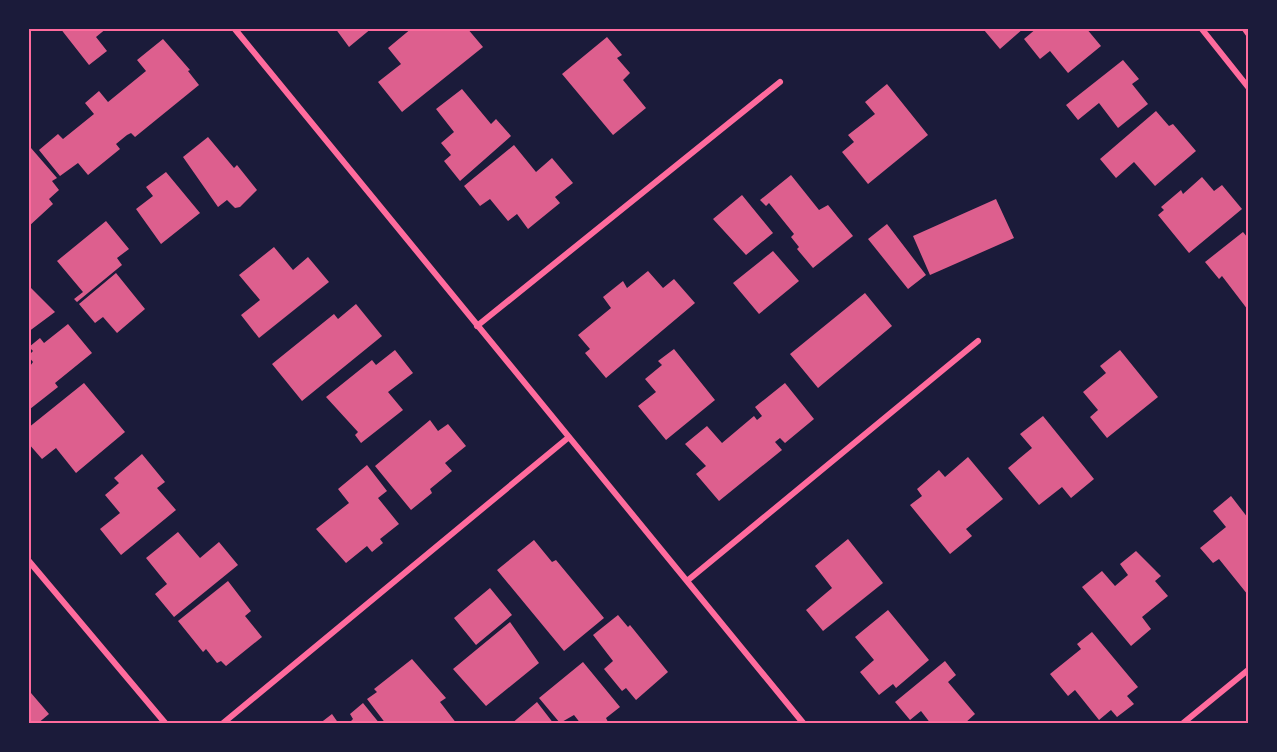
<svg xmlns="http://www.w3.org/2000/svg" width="1277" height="752" font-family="'Roboto Condensed',sans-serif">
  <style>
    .building { fill: #dd5f8e }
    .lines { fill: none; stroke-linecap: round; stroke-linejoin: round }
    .path { stroke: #ff6b9d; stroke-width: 4 }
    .minor { stroke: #ff6b9d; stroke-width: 6 }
    .neatline { fill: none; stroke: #ff6b9d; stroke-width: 2 }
  </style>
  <rect width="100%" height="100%" fill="#1b1b3a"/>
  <path class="building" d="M60,28H107L96,37L107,51L89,65Z
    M335,28H372L349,47Z
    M412,28H467L483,47L402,112L378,82L401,64L388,48Z
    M986,28H1024L1000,49L984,30Z
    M1037,28H1086L1101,46L1068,73L1050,51L1040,59L1024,39Z
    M607,37L622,55L617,58L630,73L623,80L646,108L613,135L562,74Z
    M163,39L190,70L188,71L199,85L135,137L131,133L127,135L116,144L120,149L88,175L78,163L60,176L39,150L58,134L63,139L94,114L85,103L99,91L108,102L146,71L137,60Z
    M1123,60L1139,79L1132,84L1148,104L1118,128L1099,103L1078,120L1066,105Z
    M887,84L928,135L868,184L842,152L854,142L848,135L875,114L865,102Z
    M462,89L491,124L496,119L511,136L460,181L444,161L451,155L441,143L454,132L436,109Z
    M1156,111L1169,126L1173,124L1196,151L1155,186L1134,162L1116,178L1100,159Z
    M208,137L234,168L237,165L257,190L240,207L235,208L227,200L218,207L183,157Z
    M514,145L536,172L552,158L573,183L555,197L560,203L528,229L517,214L508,221L490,199L480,206L464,186Z
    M31,148L57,178L52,181L59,190L49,199L53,204L28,227V150Z
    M166,172L200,213L161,244L136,209L153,196L146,187Z
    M791,175L819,210L828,205L853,236L813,268L797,249L799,247L791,237L794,234L769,203L766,206L760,200Z
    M1202,177L1214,191L1222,185L1242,209L1189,253L1158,215L1164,210L1161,207L1181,190L1183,194Z
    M742,195L773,233L746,255L713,219Z
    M996,199L1014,238L930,275L913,236Z
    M106,221L129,249L117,258L122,265L77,302L74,299L83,292L57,261Z
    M887,224L926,275L908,289L868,239Z
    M1243,232L1248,238V310L1222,276L1219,279L1205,262Z
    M274,247L293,270L308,257L329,282L259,338L241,315L260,300L239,275Z
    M773,251L799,281L759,314L733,283Z
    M648,271L663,288L674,279L695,303L606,378L585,353L590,349L578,335L611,308L603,297L623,281L627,288Z
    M116,273L145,309L117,333L103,317L95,323L79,304Z
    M28,285L55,312L28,332Z
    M865,293L892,326L818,388L790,354Z
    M356,304L382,336L302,401L272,364L334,314L338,319Z
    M68,324L92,353L55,383L58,387L30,409L28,369L33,362L28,356L33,351L29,347L40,338L44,343Z
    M674,349L715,400L666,440L638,406L656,392L645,379L662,365L658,361Z
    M395,350L413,373L388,392L403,410L361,443L355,435L358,432L326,397L372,360L376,365Z
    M1120,350L1158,397L1107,438L1090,417L1098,410L1083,392L1106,373L1100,366Z
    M84,383L125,432L76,473L56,448L42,459L28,443V428Z
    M785,383L814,419L785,443L780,438L775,442L782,450L719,501L696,474L706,466L685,444L707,426L722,443L754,416L757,420L762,416L755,407Z
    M1043,416L1094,479L1071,498L1062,487L1039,505L1008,468L1032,448L1020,434Z
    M430,420L438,431L448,424L466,446L445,463L452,471L430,489L432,493L411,510L375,466Z
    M142,454L165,482L157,488L176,510L121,555L100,529L120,513L105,495L119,483L114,478Z
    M968,457L1003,499L966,529L972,536L950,554L910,505L922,496L917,489L939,470L945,477Z
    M367,465L387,491L378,498L399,524L380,539L383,543L372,552L367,546L346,563L316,529L349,503L338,489Z
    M1231,496L1248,518V595L1219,559L1213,563L1200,548L1226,527L1213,511Z
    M178,532L200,558L219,542L238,565L174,617L155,594L167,584L146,558Z
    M848,539L883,583L823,631L806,610L832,588L815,566Z
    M534,540L552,562L556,560L604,618L564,651L497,570Z
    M1136,551L1161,576L1155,581L1168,596L1142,617L1151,629L1131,646L1082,587L1102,571L1115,586L1128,575L1120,564Z
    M228,581L251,611L245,616L262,637L226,666L221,661L217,663L206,649L203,652L178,621Z
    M490,588L512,615L476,645L454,618Z
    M888,610L929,660L896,688L893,684L879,695L860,672L874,660L855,637Z
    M618,615L628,627L630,625L668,672L636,700L626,688L622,691L604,669L613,661L593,635Z
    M510,622L539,663L486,706L453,669Z
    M1092,632L1138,687L1127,696L1134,704L1117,717L1111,710L1099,720L1075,690L1068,696L1050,674L1081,649L1077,644Z
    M412,659L446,698L440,702L457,724H386L367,699L377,692L374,689Z
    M945,661L956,675L948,682L975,714L964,724H931L921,711L910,720L895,702Z
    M583,662L620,707L606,718L609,724L603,721L581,724L574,715L560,723L539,698Z
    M31,693L49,714L37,724H28V695Z
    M537,702L554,724H511Z
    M363,703L380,724H348L353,719L350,714Z
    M332,714L339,724H319Z"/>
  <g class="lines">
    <path class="path" d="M1243,28L1248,35"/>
    <path class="minor" d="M234,28L804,724
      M1201,28L1248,87
      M477,326L780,82
      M28,560L166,724
      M687,581L978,341
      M222,724L569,437
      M1182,724L1248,670"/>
  </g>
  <rect width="1277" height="752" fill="none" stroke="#1b1b3a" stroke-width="60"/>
  <rect x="30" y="30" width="1217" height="692" class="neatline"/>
</svg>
